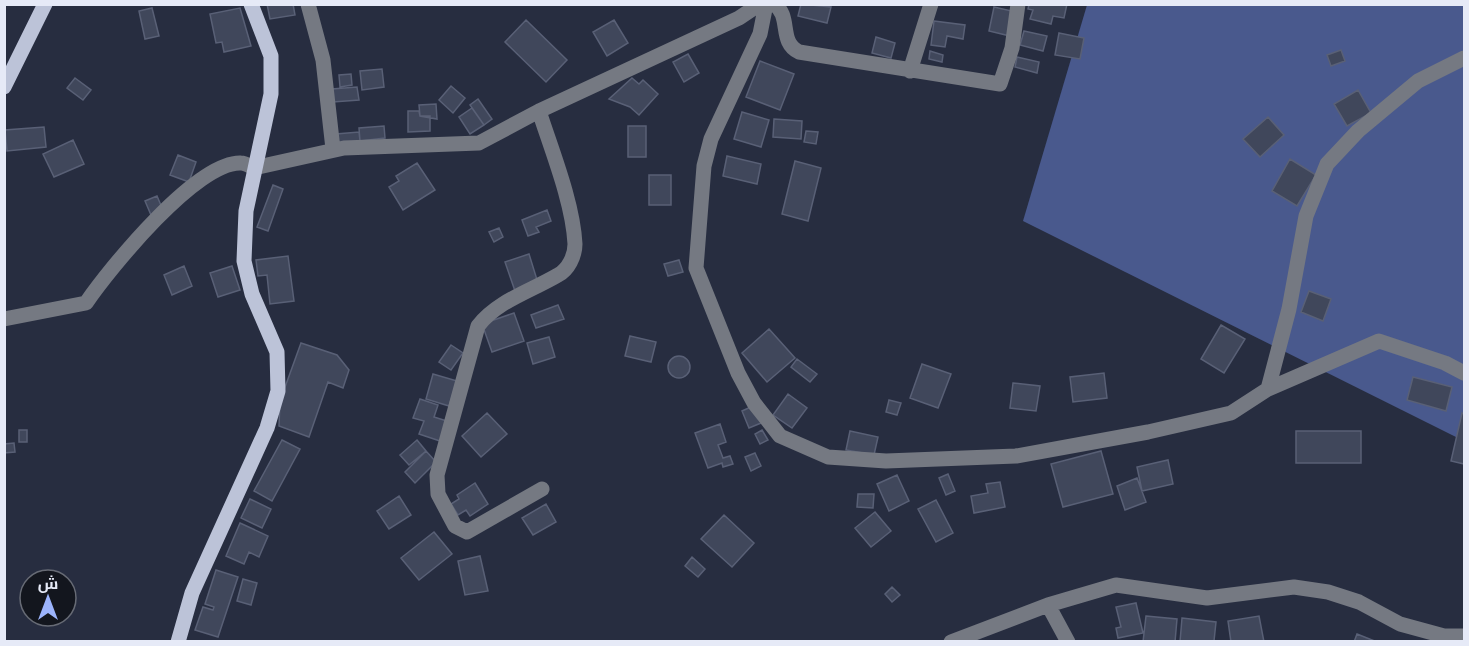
<svg xmlns="http://www.w3.org/2000/svg" width="1469" height="646" font-family="Overpass,Cairo,sans-serif">
  <style>
    .forest { fill: #49598d }
    .building { fill: #40475b; stroke: #596076; stroke-width: 1.5 }
    .lines { fill: none; stroke-linecap: round; stroke-linejoin: round }
    .minor { stroke: #757982; stroke-width: 15 }
    .major { stroke: #bcc3d8; stroke-width: 15 }
  </style>
  <rect width="100%" height="100%" fill="#272d40"/>
  <path class="forest" d="M1087,5H1464V441L1023,221Z"/>
  <path class="building" d="M267,4H293L295,15L270,19Z
    M801,4L831,7L827,23L798,16Z
    M1029,4H1067L1064,18L1053,16L1051,24L1030,19L1033,10L1028,9Z
    M994,7L1016,12L1010,36L989,31Z
    M152,8L159,36L145,39L139,11Z
    M240,8L251,46L224,52L222,42L216,43L210,14Z
    M526,20L567,60L546,82L505,42Z
    M614,20L628,43L607,56L593,32Z
    M934,21L965,25L963,39L947,36L945,47L931,45Z
    M1024,31L1047,36L1043,51L1020,45Z
    M1059,33L1084,38L1080,59L1055,55Z
    M876,37L895,43L891,58L872,53Z
    M1341,50L1345,61L1331,66L1327,55Z
    M930,51L943,55L942,62L929,59Z
    M688,54L699,73L684,82L673,62Z
    M1017,57L1039,62L1037,73L1015,67Z
    M760,61L794,74L780,110L746,97Z
    M382,69L384,87L362,90L360,71Z
    M351,74L352,85L340,87L339,75Z
    M75,78L91,90L83,100L67,88Z
    M632,78L639,84L643,80L658,94L639,115L630,107L609,99Z
    M451,86L465,98L453,113L439,100Z
    M357,87L359,100L333,102L332,89Z
    M1358,90L1371,113L1347,126L1334,104Z
    M478,99L492,119L484,125L470,105Z
    M436,104L437,119L420,116L419,105Z
    M472,108L484,125L470,134L459,117Z
    M408,111H419L420,116H430V131L408,132Z
    M742,112L769,120L761,147L734,139Z
    M1268,117L1284,135L1260,157L1243,139Z
    M774,119L802,121L801,139L773,137Z
    M384,126L385,138L360,141L359,128Z
    M628,126H646V157H628Z
    M44,127L46,147L7,151L5,130Z
    M806,131L818,132L816,144L804,142Z
    M359,132L360,141L337,143L336,134Z
    M73,140L84,164L54,177L43,154Z
    M178,155L196,162L189,182L170,175Z
    M727,156L761,164L757,184L723,176Z
    M1290,159L1316,175L1297,206L1272,191Z
    M795,161L821,168L808,221L782,214Z
    M417,163L435,190L403,210L389,187L399,181L396,176Z
    M649,175H671V205H649Z
    M273,185L283,189L268,231L257,227Z
    M157,196L163,210L151,215L145,201Z
    M547,210L551,221L536,227L539,232L528,236L522,220Z
    M499,228L503,237L494,242L489,232Z
    M529,254L538,283L515,291L505,262Z
    M288,256L294,301L270,304L267,275L258,276L256,260Z
    M679,260L683,272L668,276L664,264Z
    M184,266L192,286L172,295L164,275Z
    M232,266L240,290L218,297L210,273Z
    M1309,291L1331,299L1323,321L1301,312Z
    M558,305L564,319L536,328L531,315Z
    M514,313L524,341L492,352L482,324Z
    M1221,325L1245,339L1224,373L1201,359Z
    M769,329L795,358L767,382L742,353Z
    M630,336L656,342L651,362L625,356Z
    M549,337L555,357L533,364L527,343Z
    M301,343L337,355L349,370L343,388L328,382L309,437L279,426L280,401Z
    M451,345L463,353L451,370L439,362Z
    M668 367a11 11 0 1 1 22 0a11 11 0 1 1-22 0Z
    M797,359L817,374L810,382L791,367Z
    M922,364L951,374L938,408L910,398Z
    M1104,373L1107,398L1073,402L1070,377Z
    M433,374L457,381L449,406L426,399Z
    M1413,377L1452,387L1446,411L1407,400Z
    M1013,383L1040,386L1036,411L1010,408Z
    M788,394L807,408L792,428L773,415Z
    M420,399L438,405L434,417L450,422L443,442L419,434L424,421L413,418Z
    M889,400L901,403L897,415L886,412Z
    M753,406L761,423L749,428L742,411Z
    M487,413L507,434L481,457L462,436Z
    M1462,413L1464,414V464L1451,461Z
    M720,424L726,442L718,445L723,458L730,456L733,464L723,467L722,463L708,468L695,433Z
    M19,430H27V442H19Z
    M762,430L768,440L760,444L755,434Z
    M850,431L878,437L874,455L846,450Z
    M1296,431H1361V463H1296Z
    M282,440L300,449L272,501L254,491Z
    M417,440L426,451L409,465L400,455Z
    M14,443L15,452L4,453V444Z
    M426,451L436,462L415,483L405,472Z
    M1101,451L1113,494L1063,507L1051,464Z
    M755,453L761,466L751,471L745,457Z
    M1168,460L1173,484L1142,491L1137,467Z
    M948,474L955,491L946,495L939,478Z
    M897,475L909,501L889,511L877,484Z
    M1137,478L1146,502L1125,510L1117,486Z
    M1000,482L1005,507L974,513L971,496L988,493L986,484Z
    M475,483L488,504L470,516L466,510L458,515L451,504L459,499L457,495Z
    M858,494H874L873,508L857,507Z
    M399,496L411,515L389,529L377,511Z
    M250,499L271,509L262,528L241,518Z
    M936,500L953,533L936,542L918,509Z
    M546,504L556,522L533,535L522,518Z
    M875,512L891,531L871,547L855,528Z
    M724,515L754,543L732,567L701,539Z
    M240,523L268,536L259,557L249,552L244,564L226,556Z
    M434,532L452,554L419,580L401,558Z
    M480,556L488,591L465,595L458,561Z
    M692,557L705,569L698,577L685,566Z
    M216,570L238,577L218,637L195,630L203,607L213,610L214,607L205,604Z
    M243,579L257,583L251,605L237,601Z
    M892,587L900,595L892,602L885,594Z
    M1136,603L1143,633L1118,638L1116,628L1121,627L1116,607Z
    M1146,616L1177,619L1175,642H1143Z
    M1259,616L1264,642H1231L1228,621Z
    M1182,618L1216,622L1214,641L1216,642H1180Z
    M1357,634L1377,642H1354Z"/>
  <g class="lines">
    <path class="minor" d="M308,4L323,60L333,149
      M766,4L760,34L711,139L704,166L696,268L738,373L754,403L780,436L828,457L886,461L1016,456L1148,432L1231,413L1268,389L1289,309L1306,216L1327,164L1358,131L1418,81L1464,58
      M774,4C792,16 778,42 799,52L1000,84L1012,48L1018,4
      M910,71L931,4
      M539,111C552,151 573,203 575,244C575,256 568,270 558,275C531,291 497,301 478,326L437,475L438,494L455,526L467,532L542,489
      M4,319L86,303C110,268 197,161 241,163C245,163 250,166 254,168L344,148L479,143L539,111L739,18L760,4
      M1268,389L1379,341L1445,363L1464,373
      M1048,605L1068,642
      M951,642L1048,605L1116,585L1207,598L1294,587L1328,592L1359,602L1400,624L1444,636H1464"/>
    <path class="major" d="M4,87L45,4
      M178,642L192,593L267,428L278,391L277,352L252,294L244,261L246,211L271,94V56L251,4"/>
  </g>
  <rect width="1469" height="646" fill="none" stroke="#e6eaf7" stroke-width="12"/>
  <g transform="translate(48 598)"><circle r="28" fill="#13161e" stroke="#676b75" stroke-width="1.5"/>
  <path d="M0-4.5L10 22L0 15L-10 22Z" fill="#9cb4fd"/>
  <text y="-9" font-size="16" font-weight="bold" text-anchor="middle" fill="#e6eaf7">ش</text>
  </g>
</svg>
